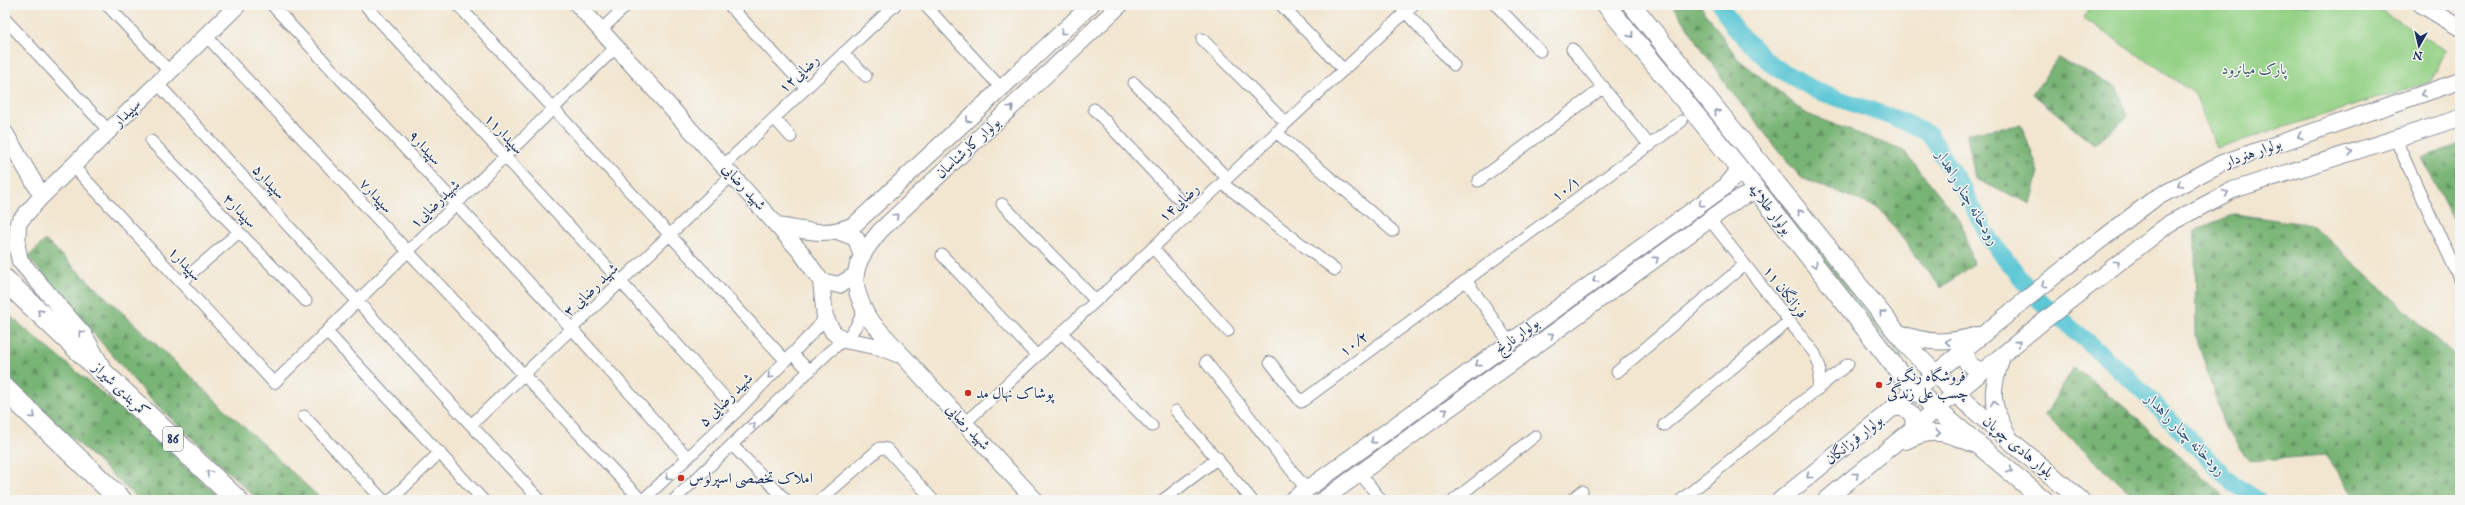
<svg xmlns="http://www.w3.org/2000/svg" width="2465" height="505" font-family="'IM FELL English',Amiri,serif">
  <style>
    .green { fill: #95d287; stroke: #588072 }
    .forest { fill: url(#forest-firs); stroke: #4a7269 }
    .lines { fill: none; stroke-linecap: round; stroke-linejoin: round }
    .river { stroke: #5cc7d5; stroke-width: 17 }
    .street-casing { stroke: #868a97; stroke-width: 13 }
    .secondary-casing { stroke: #868a97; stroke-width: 18 }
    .primary-casing { stroke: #868a97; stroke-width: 20 }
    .highway-casing { stroke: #868a97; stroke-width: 23 }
    .street { stroke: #fff; stroke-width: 11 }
    .secondary { stroke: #fff; stroke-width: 16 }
    .primary { stroke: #fff; stroke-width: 18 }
    .highway { stroke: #fff; stroke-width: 21 }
    .oneway { stroke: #8d97ae }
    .poi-dot { fill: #c8321e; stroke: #f6f6f2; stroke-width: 1.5 }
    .labels { text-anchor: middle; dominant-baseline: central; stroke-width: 3; stroke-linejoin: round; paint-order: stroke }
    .shield { fill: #f6f6f2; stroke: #5d6b8a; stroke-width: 1 }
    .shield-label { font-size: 14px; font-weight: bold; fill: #1b2f5e }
    .park-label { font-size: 15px; fill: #3a5868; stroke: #f6f6f2 }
    .street-label { font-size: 15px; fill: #1b2f5e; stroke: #f6f6f2 }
    .poi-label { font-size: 15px; fill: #1b2f5e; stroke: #f6f6f2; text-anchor: start }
    .water-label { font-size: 16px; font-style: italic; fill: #2b557c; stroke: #f6f6f2 }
  </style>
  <defs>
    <pattern id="forest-firs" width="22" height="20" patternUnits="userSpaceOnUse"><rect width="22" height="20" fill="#78b474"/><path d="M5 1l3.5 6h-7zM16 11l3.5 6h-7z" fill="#629362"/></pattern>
  </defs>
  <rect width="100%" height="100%" fill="#f6f6f2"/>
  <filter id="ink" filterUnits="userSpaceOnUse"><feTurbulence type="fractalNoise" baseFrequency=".025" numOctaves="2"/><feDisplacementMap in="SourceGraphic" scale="8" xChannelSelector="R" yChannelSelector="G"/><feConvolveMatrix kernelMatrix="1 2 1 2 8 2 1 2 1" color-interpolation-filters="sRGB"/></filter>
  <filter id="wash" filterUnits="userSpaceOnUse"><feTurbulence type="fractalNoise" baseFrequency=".012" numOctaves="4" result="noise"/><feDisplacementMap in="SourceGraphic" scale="16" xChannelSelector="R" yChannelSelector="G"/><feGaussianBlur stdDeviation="0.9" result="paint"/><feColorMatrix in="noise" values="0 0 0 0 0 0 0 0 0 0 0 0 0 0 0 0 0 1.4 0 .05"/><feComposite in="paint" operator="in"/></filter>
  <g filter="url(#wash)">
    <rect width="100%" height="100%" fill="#f2e6d0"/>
    <path class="green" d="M1615,5H1621L1663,52L1903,357H1900Z
      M2091,5H2372L2446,51L2430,82L2217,148L2194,93L2084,18Z"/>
    <path class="forest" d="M1673,5H1700L1738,59L1807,114L1904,151L1961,221L1973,264L1941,288L1879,208L1801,178L1729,89Z
      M2058,58L2118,88L2127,116L2095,145L2033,94Z
      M2021,125L2039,172L2031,204L1975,179L1967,133Z
      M2460,144V233L2421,158Z
      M2235,214L2312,225L2460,360V500H2357L2325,455L2249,461L2225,428L2196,336L2195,230Z
      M45,240L322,500H258L150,399L28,257Z
      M5,312L156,438L222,500H139L5,375Z
      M2074,367L2123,406L2222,494L2224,500H2138L2045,415Z"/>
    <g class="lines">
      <path class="river" d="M1721,5L1734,28L1773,66L1817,91L1905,122L1930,135L1965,192L1990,240L2040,301L2128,377L2233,484L2258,500"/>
    </g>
  </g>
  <g filter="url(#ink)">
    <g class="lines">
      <g class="street-casing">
        <path id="street" d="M107,5L170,72
          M272,5L572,329L688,458
          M365,5L621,282L737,411
          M458,5L786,361
          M729,5L806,88
          M925,5L1002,89
          M1281,5L1344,70
          M1399,5L1454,65
          M1496,5L1540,51
          M5,19L109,131
          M601,30L627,5
          M207,37L641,500
          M1202,39L1286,123
          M1572,49L1650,146
          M843,53L866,76
          M157,83L540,500
          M1134,83L1227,178
          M1094,109L1191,212
          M774,118L791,137
          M1276,132L1393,231
          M2395,138L2460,280
          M151,141L306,301
          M724,165L895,5
          M73,166L274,383L616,47
          M1478,181L1604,87
          M1222,183L1335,270
          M1002,204L1096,301
          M1710,220L1815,354L1820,367L1818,389
          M1153,248L1228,331
          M942,255L1037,356
          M1466,280L1509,342
          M181,282L239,232
          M327,332L483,500
          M1062,333L1152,426
          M792,354L810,371
          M1206,362L1307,490
          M1270,362L1301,402L1682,121
          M1617,372L1744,265
          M1176,411L1251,499
          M304,416L383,500
          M965,423L1413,5
          M471,425L732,175
          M1664,425L1789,321
          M732,445L786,500
          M1360,473L1381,500
          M391,500L440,452
          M643,500L737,411L817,328L825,317
          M674,500L830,351C848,337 857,331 863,309
          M820,500L880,448L887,449L933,500
          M1163,500L1218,458
          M1454,500L1535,436
          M1571,500L1582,491
          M1681,500L1848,364"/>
      </g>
      <g class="secondary-casing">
        <path id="secondary" d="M578,5L800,251L821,281L825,317L833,332L844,340L880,347L897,354
          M2422,5L2460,28
          M5,133L42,196
          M18,223L42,196L238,5
          M18,223L17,247L20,261L84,335L101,365
          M779,226C805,231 828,237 854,225L1091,5
          M840,232L856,238L861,254
          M821,281L839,285L854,276
          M1899,333C1929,344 1947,344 1978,335
          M1966,348L1967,363L1979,370L1986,369
          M2002,356C1990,397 1990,402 2010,439
          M1892,409C1907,404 1917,415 1912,430
          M1906,441C1933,427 1947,433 1973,444
          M1035,500L869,319C847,279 853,264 880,231L1120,5
          M1292,500L1726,186L1740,169
          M1323,500L1738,199L1756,191
          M1780,500L2067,266L2154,199L2222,163L2460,81
          M1826,500L2040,324L2170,223L2233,190L2460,118"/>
      </g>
      <g class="primary-casing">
        <path id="primary" d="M1606,5L1740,169L1903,377L1937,410L2044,500
          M1632,5L1907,345C1960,402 2022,449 2080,500"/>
      </g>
      <g class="highway-casing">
        <path id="highway" d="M5,280L237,500
          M5,389L121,500"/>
      </g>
      <use href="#street" class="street"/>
      <use href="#secondary" class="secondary"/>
      <use href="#primary" class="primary"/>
      <use href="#highway" class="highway"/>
    </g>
    <defs><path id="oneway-chevron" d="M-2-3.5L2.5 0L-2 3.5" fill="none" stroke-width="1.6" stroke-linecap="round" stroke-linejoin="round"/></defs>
    <g class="oneway">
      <use href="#oneway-chevron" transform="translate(1063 32) rotate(137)"/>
      <use href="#oneway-chevron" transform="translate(1631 35) rotate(51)"/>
      <use href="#oneway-chevron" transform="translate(2423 94) rotate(161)"/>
      <use href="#oneway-chevron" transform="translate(1011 108) rotate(-43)"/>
      <use href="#oneway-chevron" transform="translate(1717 112) rotate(-129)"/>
      <use href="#oneway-chevron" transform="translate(968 120) rotate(137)"/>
      <use href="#oneway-chevron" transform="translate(2300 136) rotate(161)"/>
      <use href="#oneway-chevron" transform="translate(2350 152) rotate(-17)"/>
      <use href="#oneway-chevron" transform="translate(2180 184) rotate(150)"/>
      <use href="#oneway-chevron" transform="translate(2226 193) rotate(-25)"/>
      <use href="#oneway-chevron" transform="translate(1701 204) rotate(144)"/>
      <use href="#oneway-chevron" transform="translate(1800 212) rotate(-129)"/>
      <use href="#oneway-chevron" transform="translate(896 216) rotate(-43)"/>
      <use href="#oneway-chevron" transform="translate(1656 259) rotate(-36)"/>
      <use href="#oneway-chevron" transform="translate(2117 263) rotate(-38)"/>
      <use href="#oneway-chevron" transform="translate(1815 265) rotate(52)"/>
      <use href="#oneway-chevron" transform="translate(1595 280) rotate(144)"/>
      <use href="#oneway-chevron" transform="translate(2044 285) rotate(141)"/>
      <use href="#oneway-chevron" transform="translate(40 312) rotate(-136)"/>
      <use href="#oneway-chevron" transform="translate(1882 313) rotate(-129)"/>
      <use href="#oneway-chevron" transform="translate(81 333) rotate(-127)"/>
      <use href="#oneway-chevron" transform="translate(1551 335) rotate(-36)"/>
      <use href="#oneway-chevron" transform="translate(1948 342) rotate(177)"/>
      <use href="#oneway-chevron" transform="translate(2018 343) rotate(-41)"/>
      <use href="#oneway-chevron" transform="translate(1478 364) rotate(144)"/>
      <use href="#oneway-chevron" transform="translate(770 376) rotate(134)"/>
      <use href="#oneway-chevron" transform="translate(1994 403) rotate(-98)"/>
      <use href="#oneway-chevron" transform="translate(1445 411) rotate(-36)"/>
      <use href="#oneway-chevron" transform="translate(33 416) rotate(44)"/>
      <use href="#oneway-chevron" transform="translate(753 425) rotate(-44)"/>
      <use href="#oneway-chevron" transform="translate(1938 433) rotate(5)"/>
      <use href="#oneway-chevron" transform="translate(1373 441) rotate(143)"/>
      <use href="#oneway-chevron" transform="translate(2010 470) rotate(41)"/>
      <use href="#oneway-chevron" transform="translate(209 473) rotate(-137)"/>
      <use href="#oneway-chevron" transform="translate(1856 475) rotate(-39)"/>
      <use href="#oneway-chevron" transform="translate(1809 476) rotate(141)"/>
      <use href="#oneway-chevron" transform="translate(668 477) rotate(137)"/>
    </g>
  </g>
  <g class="poi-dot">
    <circle cx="1879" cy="385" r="4"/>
    <circle cx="968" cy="393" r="4"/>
    <circle cx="681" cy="478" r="4"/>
  </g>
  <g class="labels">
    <rect class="shield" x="163" y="427" width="20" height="24" rx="3"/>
    <g class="shield-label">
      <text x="173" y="439">86</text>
    </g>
    <g class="park-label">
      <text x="2254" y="69">پارک میانرود</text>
    </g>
    <g class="street-label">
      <text transform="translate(799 74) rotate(-43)">رضایی۱۲</text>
      <text transform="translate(127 113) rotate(-45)">سپیدار</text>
      <text transform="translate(504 134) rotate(47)">سپیدار۱۱</text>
      <text transform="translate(425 148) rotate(47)">سپیدار۹</text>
      <text transform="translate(968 148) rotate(-43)">بولوار کارشناسان</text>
      <text transform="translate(2253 153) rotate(-20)">بولوار هنردار</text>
      <text transform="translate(269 182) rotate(47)">سپیدار۵</text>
      <text transform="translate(744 187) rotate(48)">شهید رضایی</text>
      <text transform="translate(1566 189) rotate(-36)">۱۰/۱</text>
      <text transform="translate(376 196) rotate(47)">سپیدار۷</text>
      <text transform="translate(1179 203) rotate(-43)">رضایی۱۴</text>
      <text transform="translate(435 204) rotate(-44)">شهیدرضایی۱</text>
      <text transform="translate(1770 209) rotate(52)">بولوار طلائیه</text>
      <text transform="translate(240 211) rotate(46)">سپیدار۳</text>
      <text transform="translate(185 264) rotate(47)">سپیدار۱</text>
      <text transform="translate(591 290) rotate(-44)">شهید رضایی ۳</text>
      <text transform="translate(1785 292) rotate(52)">فرزانگان ۱۱</text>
      <text transform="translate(1517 336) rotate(-36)">بولوار نارنج</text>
      <text transform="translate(1354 344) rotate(-36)">۱۰/۲</text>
      <text transform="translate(121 390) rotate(44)">کمربندی شیراز</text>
      <text transform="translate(726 400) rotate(-45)">شهید رضایی ۵</text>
      <text transform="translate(968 427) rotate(47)">شهید رضایی</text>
      <text transform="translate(1854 440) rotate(-39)">بولوار فرزانگان</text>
      <text transform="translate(2018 447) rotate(40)">بلوار هادی چوپان</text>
    </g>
    <g class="poi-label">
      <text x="1887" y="376">فروشگاه رنگ و<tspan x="1887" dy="17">چسب علی زندگی</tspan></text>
      <text x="976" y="393">پوشاک نهال مد</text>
      <text x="689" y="478">املاک تخصصی اسپرلوس</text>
    </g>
    <g class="water-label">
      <text transform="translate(1967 198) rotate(59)">رودخانه چنار راهدار</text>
      <text transform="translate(2185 435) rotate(46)">رودخانه چنار راهدار</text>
    </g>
  </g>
  <rect width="2465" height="505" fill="none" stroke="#f6f6f2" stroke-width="20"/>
  <g transform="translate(2419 46) rotate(188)" stroke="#f6f6f2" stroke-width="3" paint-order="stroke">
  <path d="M0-3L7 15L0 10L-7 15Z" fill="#1b2f5e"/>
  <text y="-6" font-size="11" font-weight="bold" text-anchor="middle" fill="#1b2f5e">N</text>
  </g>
</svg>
